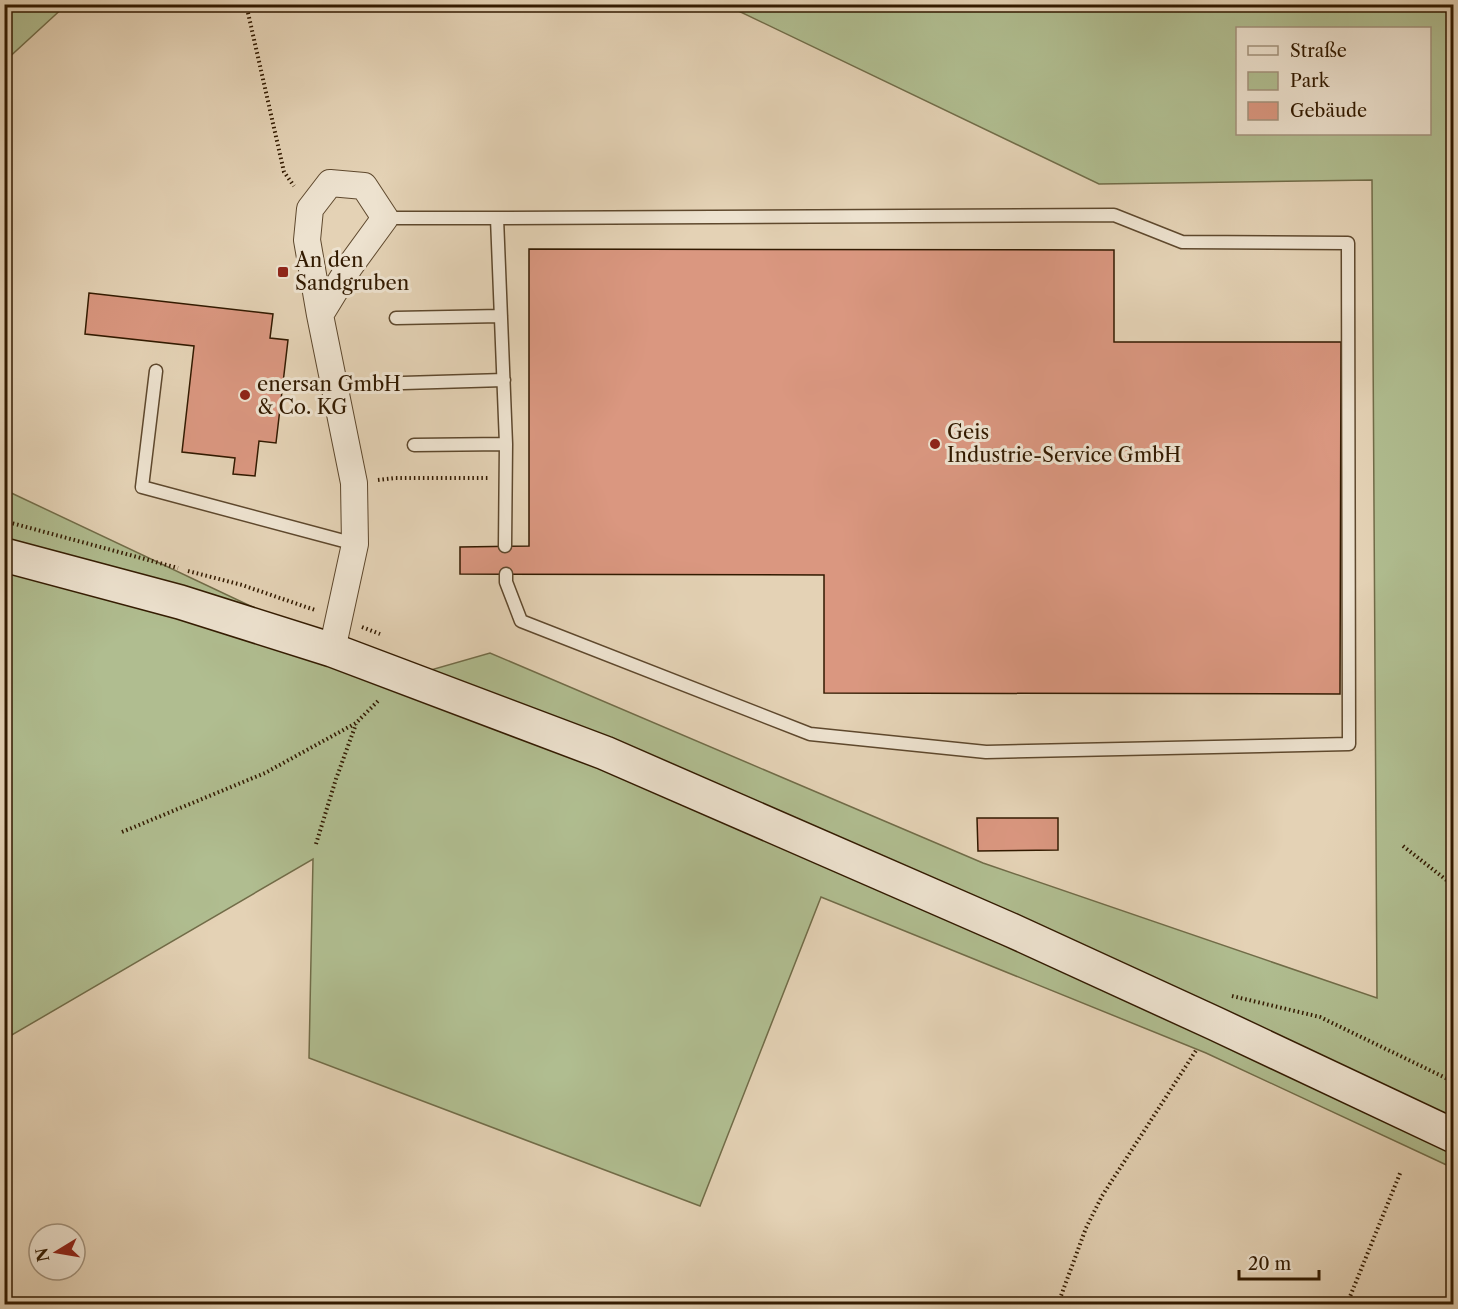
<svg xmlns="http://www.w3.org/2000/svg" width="1458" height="1309" font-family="'Libre Caslon Text',serif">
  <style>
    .green { fill: #b0bd90; stroke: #716c48; stroke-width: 1.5; fill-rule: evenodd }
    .building { fill: #da9780; stroke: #321a00; stroke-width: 1.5 }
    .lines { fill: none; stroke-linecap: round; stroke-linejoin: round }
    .service-casing { stroke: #5e482d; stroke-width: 15 }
    .minor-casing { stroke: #5e482d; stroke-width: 28 }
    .secondary-casing { stroke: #321a00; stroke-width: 36 }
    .path { stroke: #321a00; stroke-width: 4; stroke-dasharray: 1.5 3; stroke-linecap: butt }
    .service { stroke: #ede2cf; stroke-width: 12 }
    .minor { stroke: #ede2cf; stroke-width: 26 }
    .secondary { stroke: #ede2cf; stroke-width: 33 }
    .poi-dot { fill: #8f2418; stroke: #ede2cf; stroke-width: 2 }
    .labels { text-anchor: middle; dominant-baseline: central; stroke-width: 6; stroke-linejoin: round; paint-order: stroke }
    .poi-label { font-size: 20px; fill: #321a00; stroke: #ede2cf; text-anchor: start }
  </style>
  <rect width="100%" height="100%" fill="#e4d2b5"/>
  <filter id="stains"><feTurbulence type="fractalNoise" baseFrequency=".00333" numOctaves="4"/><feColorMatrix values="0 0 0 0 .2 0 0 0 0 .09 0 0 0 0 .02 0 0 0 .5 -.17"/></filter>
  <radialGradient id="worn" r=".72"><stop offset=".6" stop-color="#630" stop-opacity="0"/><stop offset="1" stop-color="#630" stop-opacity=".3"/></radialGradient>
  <path class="green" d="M5,4H66V5L5,61Z
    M726,5H1453V1168L1206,1053L821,897L700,1206L309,1058L313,859L5,1039V490L403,678L490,653L983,863L1377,998L1372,180L1099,184ZM1238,28H1430V134H1238Z"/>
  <path class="building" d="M529,249L1114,250V342H1341L1340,694L824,693V575L460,574V547L529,546Z
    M89,293L273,314L270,338L288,340L276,443L259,441L255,476L233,474L235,458L182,452L194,346L85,334Z
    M977,818H1058V850L978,851Z"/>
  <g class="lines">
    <g class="service-casing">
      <path id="service" d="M385,218H497L506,444L505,546
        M497,218L1114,215L1182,242L1348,243L1349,744L986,752L810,734L521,621L506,582V574
        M396,318L501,316
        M156,371L142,487L355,544
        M403,383L504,380
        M414,445L506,444"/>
    </g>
    <g class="minor-casing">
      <path id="minor" d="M320,315L307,240L310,209L330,183L364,186L385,218L350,266L320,315L354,483L355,544L332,650"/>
    </g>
    <g class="secondary-casing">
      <path id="secondary" d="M4,555L180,602L332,650L605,753L1011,930L1214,1023L1454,1136"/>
    </g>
    <path class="path" d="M246,4L284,172L294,186
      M1415,4L1454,13
      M378,480L395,478H488
      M4,521L178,568
      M188,571L242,585L315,610
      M362,627L380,634
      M122,832L265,773L356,723L380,699
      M316,844L336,779L356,724
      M1403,846L1454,886
      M1232,996L1320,1017L1454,1082
      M1058,1304L1086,1228L1102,1196L1197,1049
      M1347,1304L1401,1171"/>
    <use href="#service" class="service"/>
    <use href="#minor" class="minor"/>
    <use href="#secondary" class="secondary"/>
  </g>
  <g class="poi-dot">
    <rect x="277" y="266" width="12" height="12" rx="3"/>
    <circle cx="245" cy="395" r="6"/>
    <circle cx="935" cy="444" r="6"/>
  </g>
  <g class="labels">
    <g class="poi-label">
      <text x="295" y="260">An den<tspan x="295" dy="23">Sandgruben</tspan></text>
      <text x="257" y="384">enersan GmbH<tspan x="257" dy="23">&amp; Co. KG</tspan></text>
      <text x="947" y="432">Geis<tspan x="947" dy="23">Industrie-Service GmbH</tspan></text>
    </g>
  </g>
  <rect width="1458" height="1309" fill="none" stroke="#e4d2b5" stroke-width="24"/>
  <rect x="6" y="6" width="1446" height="1297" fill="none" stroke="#321a00" stroke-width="3"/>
  <rect x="12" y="12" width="1434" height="1285" fill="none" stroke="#321a00" stroke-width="1.5"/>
  <rect x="1236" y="27" width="195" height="108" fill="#ede2cf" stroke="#a2927c" stroke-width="1.5"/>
  <rect x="1248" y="46" width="30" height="9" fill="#ede2cf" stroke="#a2927c" stroke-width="1.5"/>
  <text x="1290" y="57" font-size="18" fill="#321a00">Straße</text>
  <rect x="1248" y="72" width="30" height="18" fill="#b0bd90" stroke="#a2927c" stroke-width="1.5"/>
  <text x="1290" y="87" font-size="18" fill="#321a00">Park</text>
  <rect x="1248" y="102" width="30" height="18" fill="#da9780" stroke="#a2927c" stroke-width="1.5"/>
  <text x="1290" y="117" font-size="18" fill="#321a00">Gebäude</text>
  <g transform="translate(57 1252) rotate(259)"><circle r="28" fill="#ede2cf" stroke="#a2927c" stroke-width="1.5"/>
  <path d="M0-4.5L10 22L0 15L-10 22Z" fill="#8f2418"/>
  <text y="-9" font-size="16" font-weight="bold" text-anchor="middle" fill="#321a00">N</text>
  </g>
  <path d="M1239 1270v9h80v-9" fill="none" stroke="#321a00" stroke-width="3"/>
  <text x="1248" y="1270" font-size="18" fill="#321a00" stroke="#ede2cf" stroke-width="4.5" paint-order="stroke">20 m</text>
  <rect width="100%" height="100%" filter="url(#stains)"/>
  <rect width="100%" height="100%" fill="url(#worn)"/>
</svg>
